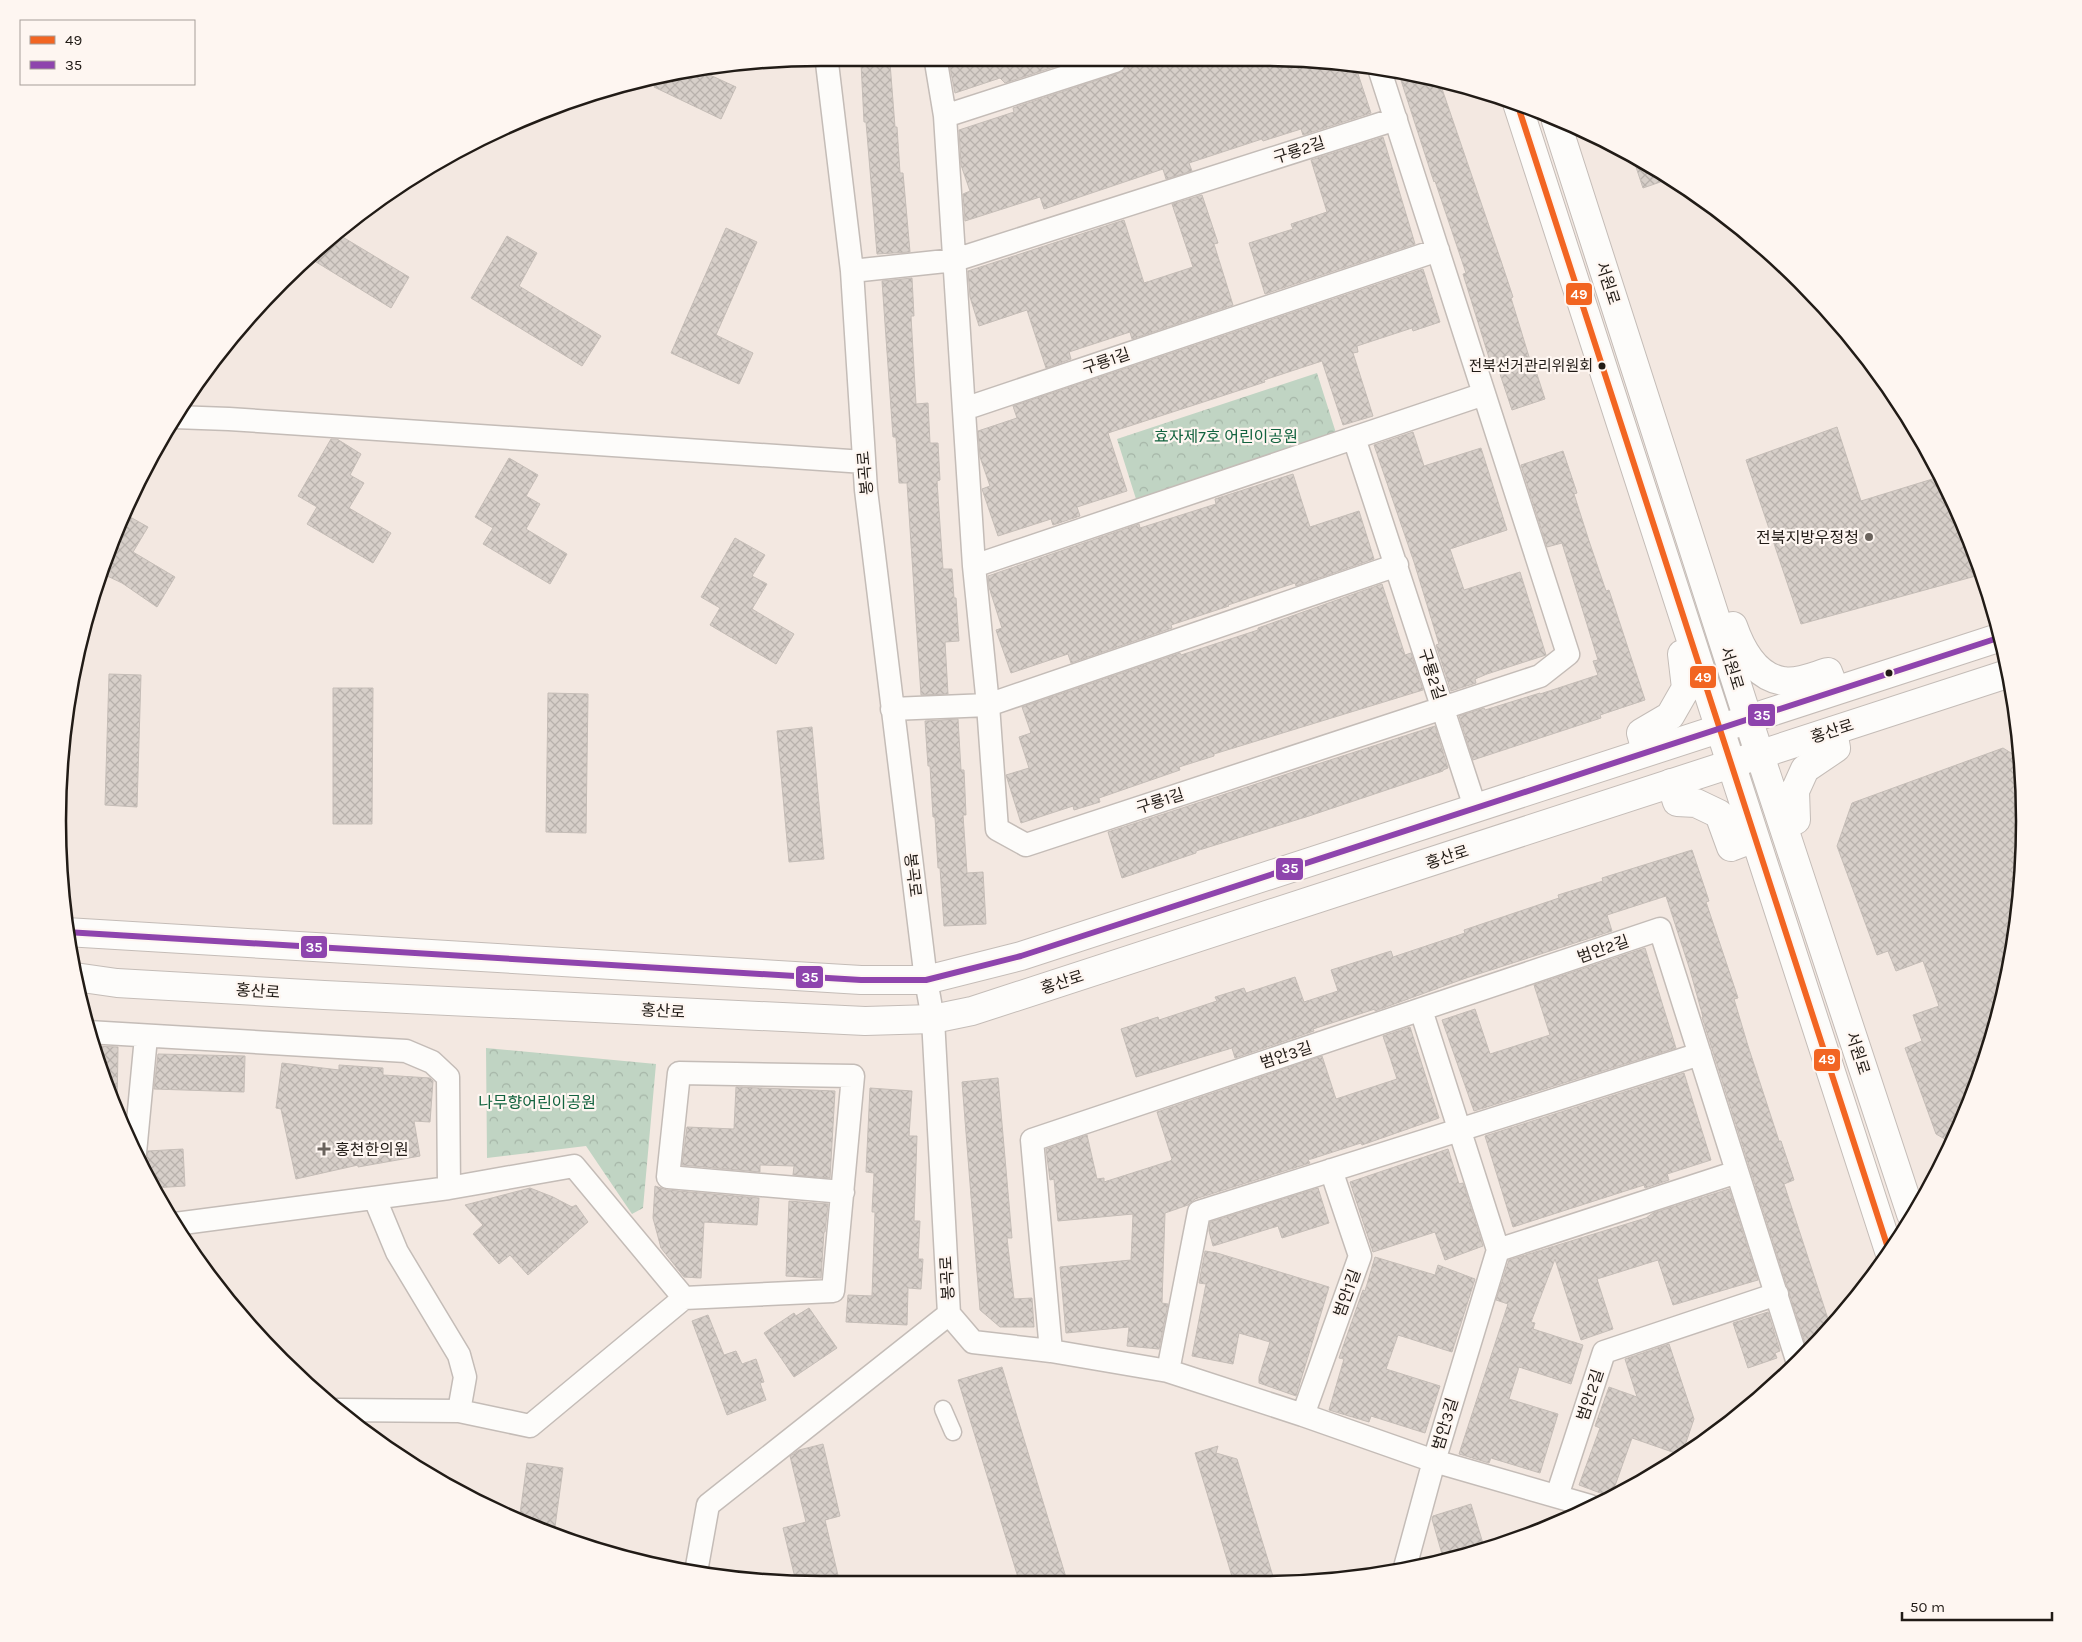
<svg xmlns="http://www.w3.org/2000/svg" width="2082" height="1642" font-family="Karla,'Noto Sans KR',sans-serif">
  <style>
    .forest { fill: url(#forest-crowns) }
    .building { fill: url(#building-cross-hatch); stroke: #c5bdb7 }
    .lines { fill: none; stroke-linecap: round; stroke-linejoin: round }
    .pedestrian-casing { stroke: #c4bcb7; stroke-width: 19 }
    .minor-casing { stroke: #c4bcb7; stroke-width: 25 }
    .tertiary-casing { stroke: #c4bcb7; stroke-width: 30 }
    .secondary-casing { stroke: #c4bcb7; stroke-width: 30 }
    .pedestrian { stroke: #fdfcfa; stroke-width: 16 }
    .minor { stroke: #fdfcfa; stroke-width: 22 }
    .tertiary { stroke: #fdfcfa; stroke-width: 28 }
    .secondary { stroke: #fdfcfa; stroke-width: 28 }
    .bus-1-casing { stroke: #fef6f1; stroke-width: 10 }
    .bus-2-casing { stroke: #fef6f1; stroke-width: 10 }
    .bus-1 { stroke: #f26522; stroke-width: 6 }
    .bus-2 { stroke: #8e44ad; stroke-width: 6 }
    .bus-dot { fill: #211b16; stroke: #fef6f1; stroke-width: 2 }
    .poi-dot { fill: #6a635d; stroke: #fef6f1; stroke-width: 2 }
    .labels { text-anchor: middle; dominant-baseline: central; stroke-width: 4.5; stroke-linejoin: round; paint-order: stroke }
    .bus-label { font-size: 15px; fill: #211b16; stroke: #fef6f1; text-anchor: end }
    .street-label { font-size: 16px; fill: #211b16; stroke: #fef6f1 }
    .park-label { font-size: 16px; fill: #12633f; stroke: #fef6f1 }
    .poi-label { font-size: 16px; fill: #211b16; stroke: #fef6f1; text-anchor: end }
    .rim { fill: none; stroke: #211b16; stroke-width: 2.5 }
    .line-badge { stroke: #fef6f1; stroke-width: 2 }
    .badge-label { font-size: 14px; text-anchor: middle; font-weight: bold; fill: #fff }
  </style>
  <defs>
    <pattern id="forest-crowns" width="20" height="18" patternUnits="userSpaceOnUse" patternTransform="scale(1.25)"><rect width="20" height="18" fill="#c0d4c3"/><path d="M2 6a3 3 0 1 1 6 0M12 15a3 3 0 1 1 6 0" fill="none" stroke="#a5b5a7"/></pattern>
    <pattern id="building-cross-hatch" width="8" height="8" patternUnits="userSpaceOnUse" patternTransform="scale(1.25)"><rect width="8" height="8" fill="#d7cfc9"/><path d="M0 0l8 8M0 8l8-8" fill="none" stroke="#b8b1ac"/></pattern>
  </defs>
  <rect width="100%" height="100%" fill="#f3e8e1"/>
  <path class="forest" d="M1317,373L1336,433L1136,499L1117,439Z
    M486,1048L656,1064L643,1208L632,1214L586,1146L487,1158Z"/>
  <path class="building" d="M1311,59L1355,65L1371,113L1303,135L1301,129L1263,141L1262,139L1189,163L1192,171L1166,179L1163,169L1044,209L1040,197L965,221L963,194L970,191L961,165L959,130L1014,112L1013,108L1119,73L1126,68L1150,60Z
    M1030,61H1072L1005,83L1000,78L955,93L949,62Z
    M861,63H890L895,127H897L900,173H903L910,252L877,254L866,122H864Z
    M697,69L736,87L721,119L654,87L658,77Z
    M1398,71L1439,80L1501,261L1513,297L1511,298L1530,360L1532,359L1545,399L1512,410L1496,362L1491,364L1463,274L1466,273L1435,181L1434,182Z
    M1383,137L1415,244L1265,294L1249,243L1293,229L1291,224L1327,212L1311,160Z
    M1632,155L1642,160L1669,179L1643,188Z
    M1202,195L1218,243L1214,244L1233,305L1132,339L1130,332L1069,352L1071,359L1046,368L1027,310L979,326L970,297L968,271L1124,220L1144,283L1193,267L1172,204Z
    M726,228L757,242L716,335L753,353L739,384L671,353Z
    M336,233L409,277L391,308L308,257Z
    M507,236L537,253L519,286L601,336L582,366L471,298Z
    M1423,269L1440,322L1413,331L1412,328L1357,346L1358,352L1353,353L1373,416L1343,425L1322,361L1264,380L1265,382L1108,433L1127,491L1077,507L1080,516L1053,525L1051,519L998,536L982,489L990,486L980,457L978,431L1017,418L1013,406Z
    M912,278L914,316H911L916,404L928,403L930,443H938L940,480L937,481L943,569H952L954,598H956L959,641L945,642L948,694L921,695L907,483H899L896,437H893L882,281Z
    M1837,427L1861,501L1939,477L1983,574L1801,624L1746,460Z
    M1413,432L1424,466L1481,448L1507,530L1450,549L1464,590L1520,572L1546,655L1487,674L1475,679L1476,683L1451,691L1436,645L1439,644L1414,562L1374,445Z
    M331,439H337L361,454L350,475L364,483L349,508L391,533L373,563L307,524L317,507L298,496Z
    M1563,451L1577,493L1574,494L1589,541L1606,591L1609,590L1645,700L1600,715L1601,718L1473,760L1459,716L1484,708L1485,710L1540,693V694L1598,675L1593,661L1598,660L1562,543L1547,547L1521,465Z
    M509,458L538,475L526,496L540,504L526,529L567,554L550,584L483,544L493,528L475,517Z
    M1293,474L1310,527L1359,511L1374,559L1296,586L1295,583L1228,605L1229,606L1171,625L1172,628L1071,663L1068,654L1011,673L996,630L1002,628L989,587L988,576L1139,524L1140,528L1216,504L1215,499Z
    M123,513L148,527L133,552L175,577L157,607L122,583L101,573L116,529Z
    M735,538L765,555L752,576L767,584L752,609L794,634L776,664L710,625L720,608L701,597Z
    M1382,584L1405,655L1411,653L1423,690L1214,754V756L1179,767L1180,770L1099,798L1100,802L1074,810L1073,806L1021,823L1006,775L1029,768L1019,737L1031,733L1022,707L1180,653L1181,655L1258,630V628Z
    M109,674L141,675L137,807L105,805Z
    M333,688H373L372,824H333Z
    M548,693L588,694L586,833L546,832Z
    M958,719L961,770H964L966,815H963L967,873L983,872L986,924L944,926L940,868H938L935,817H933L930,766H928L925,721Z
    M1435,726L1448,768L1443,770V771L1309,816L1196,851V853L1122,878L1108,832Z
    M812,727L824,859L789,862L777,731Z
    M2003,748L2019,758L2023,871L1998,1019L1952,1143L1936,1134L1905,1048L1922,1041L1913,1015L1939,1006L1923,961L1896,971L1888,951L1877,955L1837,846L1852,803Z
    M1692,850L1709,901L1706,902L1738,998L1734,999L1748,1046L1779,1141H1781L1794,1180L1784,1184L1830,1325L1816,1340L1805,1343L1702,1017H1703L1690,970L1666,896L1607,915L1612,931L1466,978L1375,1011V1009L1313,1029L1314,1031L1235,1058L1232,1048L1136,1077L1121,1029L1158,1017L1159,1020L1217,1001L1215,997L1244,988L1246,993L1295,977L1304,1002L1338,991L1331,970L1391,951L1393,957L1465,933L1464,930L1559,898L1558,895L1603,881L1602,878Z
    M1645,948L1676,1048L1474,1111L1442,1020L1475,1009L1490,1054L1550,1035L1534,985Z
    M1410,1027L1439,1118L1362,1145L1361,1143L1308,1160L1310,1163L1195,1199L1188,1205L1165,1213L1162,1303L1168,1304L1159,1349L1127,1346L1129,1327L1066,1333L1060,1267L1131,1260L1133,1214L1058,1221L1054,1179L1050,1180L1046,1149L1087,1135L1097,1179L1104,1178V1182L1170,1161L1172,1159L1157,1112L1322,1056L1336,1099L1397,1079L1383,1036Z
    M93,1046L118,1047L117,1110H115Z
    M158,1054L245,1056L244,1092L154,1089Z
    M282,1063L339,1070V1065L383,1068V1075L430,1078L433,1081L430,1122L414,1121L420,1156L358,1167V1165L296,1179L281,1109L276,1108Z
    M1684,1073L1711,1160L1667,1174L1669,1180L1645,1188L1644,1185L1513,1227L1485,1136Z
    M998,1078L1012,1238H1007L1014,1299L1032,1298L1034,1327H1000L980,1310L962,1082Z
    M736,1087L835,1091L830,1178L793,1175L794,1166L760,1165V1172L682,1165L687,1127L734,1129Z
    M870,1088L912,1091L909,1136H917L914,1221H920L918,1259H923L921,1289L908,1288L907,1325L846,1322L848,1295L872,1296L875,1212H872L874,1173L866,1172Z
    M183,1149L185,1186L153,1188L141,1165L146,1160L148,1151Z
    M1448,1149L1459,1184L1463,1183L1483,1246L1445,1260L1435,1232L1373,1252L1350,1182Z
    M655,1186L667,1190L759,1198L757,1225L704,1222L701,1278L684,1277L661,1248L653,1218Z
    M530,1188L553,1197L572,1207L576,1205L588,1222L528,1275L510,1255L499,1264L473,1234L483,1225L465,1205Z
    M1318,1188L1329,1223L1282,1238L1278,1226L1213,1246L1209,1231L1210,1222Z
    M1729,1189L1758,1280L1673,1305L1658,1260L1597,1279L1613,1329L1581,1340L1555,1259L1531,1322L1535,1323L1533,1329L1583,1345L1571,1384L1519,1367L1509,1399L1558,1414L1540,1473L1491,1458L1489,1463L1459,1454L1508,1304L1496,1300L1509,1260L1646,1218L1653,1213Z
    M789,1201L828,1204L825,1232H824L821,1278L786,1276Z
    M1205,1251L1217,1253L1329,1287L1296,1396L1259,1383V1377L1270,1342L1239,1333L1233,1364L1192,1356L1206,1284L1199,1283Z
    M1375,1257L1435,1275L1438,1265L1475,1279L1452,1352L1398,1335L1386,1369L1440,1386L1425,1433L1371,1416L1369,1422L1329,1410L1344,1359L1339,1358L1363,1290L1365,1291Z
    M809,1308L837,1348L794,1377L764,1333L794,1313L796,1316Z
    M1768,1312L1780,1351L1775,1353L1777,1358L1748,1368L1733,1323Z
    M708,1315L724,1355L736,1351L742,1364L756,1359L764,1382L760,1383L766,1400L727,1415L692,1321Z
    M1669,1344L1694,1419L1682,1454L1681,1455L1632,1438L1611,1497L1579,1485L1600,1428L1595,1426L1609,1387L1637,1397L1625,1359Z
    M1002,1367L1068,1584H1020L958,1380Z
    M823,1444L840,1516L825,1520L840,1584L796,1582L783,1528L806,1522L790,1456L799,1450Z
    M1218,1446L1216,1453L1237,1459L1275,1583H1234L1195,1453Z
    M527,1463L563,1468L554,1534L519,1521Z
    M1471,1504L1485,1550L1444,1561L1432,1519L1433,1516Z"/>
  <g class="lines">
    <g class="pedestrian-casing">
      <path id="pedestrian" d="M943,1409L953,1432"/>
    </g>
    <g class="minor-casing">
      <path id="minor" d="M936,62L945,116L974,566L988,705L997,829L1026,845L1540,676L1568,654L1379,68
        M945,116L1115,61
        M852,271L955,260L1396,119
        M964,409L1438,250
        M174,417L229,419L864,462
        M1354,438L1475,807
        M974,566L1484,394
        M892,709L988,705L1397,565
        M88,1032L406,1051L432,1062L448,1077L449,1188
        M135,1153L146,1037
        M375,1199L397,1252L459,1355L465,1377L459,1411
        M175,1224L449,1188L574,1166L684,1298
        M1498,1250L1737,1172
        M949,1314L973,1342L1051,1351L1168,1371L1303,1415L1434,1461L1590,1506
        M1051,1351L1032,1140L1660,929L1797,1360
        M1168,1371L1199,1212L1700,1054
        M338,1410L459,1411L530,1426L684,1298L833,1291L853,1076L679,1073L668,1177L843,1192
        M1303,1415L1360,1256L1331,1170
        M1557,1496L1604,1352L1777,1294
        M1404,1571L1434,1461L1498,1250L1421,1010
        M696,1572L708,1505L949,1314L933,1019L926,980L866,490L852,271L827,63"/>
    </g>
    <g class="tertiary-casing">
      <path id="tertiary" d="M66,932L861,980H926L1021,956L1998,638
        M75,977L117,983L324,995L865,1021L933,1019L972,1011L2007,674"/>
    </g>
    <g class="secondary-casing">
      <path id="secondary" d="M1517,103L1889,1251
        M1556,121L1748,719L1911,1214
        M1733,626C1741,649 1756,677 1783,681C1797,684 1814,676 1828,672L1835,690
        M1646,751L1641,733L1670,716L1686,688L1682,654L1685,653
        M1671,783L1677,802L1696,803L1719,814L1731,847L1755,838
        M1784,825L1796,820L1795,791L1805,769L1836,748L1833,731"/>
    </g>
    <use href="#pedestrian" class="pedestrian"/>
    <use href="#minor" class="minor"/>
    <use href="#tertiary" class="tertiary"/>
    <use href="#secondary" class="secondary"/>
    <g class="bus-1-casing">
      <path id="bus-1" d="M1517,103L1889,1251"/>
    </g>
    <g class="bus-2-casing">
      <path id="bus-2" d="M66,932L861,980H926L1021,956L1998,638"/>
    </g>
    <use href="#bus-1" class="bus-1"/>
    <use href="#bus-2" class="bus-2"/>
  </g>
  <g class="bus-dot">
    <circle cx="1602" cy="366" r="4.5"/>
    <circle cx="1889" cy="673" r="4.5"/>
  </g>
  <g class="poi-dot">
    <circle cx="1869" cy="537" r="5"/>
    <path d="M321.5 1141.5h5v5h5v5h-5v5h-5v-5h-5v-5h5z"/>
  </g>
  <g class="labels">
    <g class="bus-label">
      <text x="1593" y="366">전북선거관리위원회</text>
    </g>
    <g class="street-label">
      <text transform="translate(1299 150) rotate(-18)">구룡2길</text>
      <text transform="translate(1608 283) rotate(72)">서원로</text>
      <text transform="translate(1106 361) rotate(-19)">구룡1길</text>
      <text transform="translate(865 473) rotate(-95)">봉곡로</text>
      <text transform="translate(1732 668) rotate(73)">서원로</text>
      <text transform="translate(1432 674) rotate(72)">구룡2길</text>
      <text transform="translate(1832 731) rotate(-18)">홍산로</text>
      <text transform="translate(1160 801) rotate(-18)">구룡1길</text>
      <text transform="translate(1447 857) rotate(-18)">홍산로</text>
      <text transform="translate(913 875) rotate(83)">봉곡로</text>
      <text transform="translate(1603 949) rotate(-19)">범안2길</text>
      <text transform="translate(1062 982) rotate(-18)">홍산로</text>
      <text transform="translate(258 991) rotate(4)">홍산로</text>
      <text transform="translate(663 1011) rotate(3)">홍산로</text>
      <text transform="translate(1858 1053) rotate(72)">서원로</text>
      <text transform="translate(1286 1055) rotate(-18)">범안3길</text>
      <text transform="translate(947 1278) rotate(-93)">봉곡로</text>
      <text transform="translate(1347 1293) rotate(-70)">범안1길</text>
      <text transform="translate(1590 1395) rotate(-72)">범안2길</text>
      <text transform="translate(1445 1424) rotate(-73)">범안3길</text>
    </g>
    <g class="park-label">
      <text x="1226" y="436">효자제7호 어린이공원</text>
      <text x="537" y="1102">나무향어린이공원</text>
    </g>
    <g class="poi-label">
      <text x="1859" y="537">전북지방우정청</text>
      <text x="335" y="1149" text-anchor="start">홍천한의원</text>
    </g>
  </g>
  <path d="M0 0H2082V1642H0ZM821 66H1261A755 755 0 0 1 2016 821V821A755 755 0 0 1 1261 1576H821A755 755 0 0 1 66 821V821A755 755 0 0 1 821 66Z" fill="#fef6f1" fill-rule="evenodd"/>
  <path class="rim" d="M821 66H1261A755 755 0 0 1 2016 821V821A755 755 0 0 1 1261 1576H821A755 755 0 0 1 66 821V821A755 755 0 0 1 821 66Z"/>
  <g class="line-badge">
    <rect x="1565" y="282" width="28" height="24" rx="5" fill="#f26522"/>
    <rect x="1689" y="665" width="28" height="24" rx="5" fill="#f26522"/>
    <rect x="1747" y="703" width="29" height="24" rx="5" fill="#8e44ad"/>
    <rect x="1275" y="857" width="29" height="24" rx="5" fill="#8e44ad"/>
    <rect x="300" y="935" width="28" height="24" rx="5" fill="#8e44ad"/>
    <rect x="795" y="965" width="29" height="24" rx="5" fill="#8e44ad"/>
    <rect x="1813" y="1048" width="28" height="24" rx="5" fill="#f26522"/>
  </g>
  <g class="badge-label">
    <text x="1579" y="299">49</text>
    <text x="1703" y="682">49</text>
    <text x="1762" y="720">35</text>
    <text x="1290" y="873">35</text>
    <text x="314" y="952">35</text>
    <text x="810" y="982">35</text>
    <text x="1827" y="1064">49</text>
  </g>
  <rect x="20" y="20" width="175" height="65" fill="#fef6f1" stroke="#a69e99"/>
  <rect x="30" y="36" width="25" height="8" fill="#f26522" stroke="#a69e99"/>
  <text x="65" y="45" font-size="15" fill="#211b16">49</text>
  <rect x="30" y="61" width="25" height="8" fill="#8e44ad" stroke="#a69e99"/>
  <text x="65" y="70" font-size="15" fill="#211b16">35</text>
  <path d="M1902 1612v8h150v-8" fill="none" stroke="#211b16" stroke-width="2.5"/>
  <text x="1910" y="1612" font-size="15" fill="#211b16" stroke="#fef6f1" stroke-width="4" paint-order="stroke">50 m</text>
</svg>
